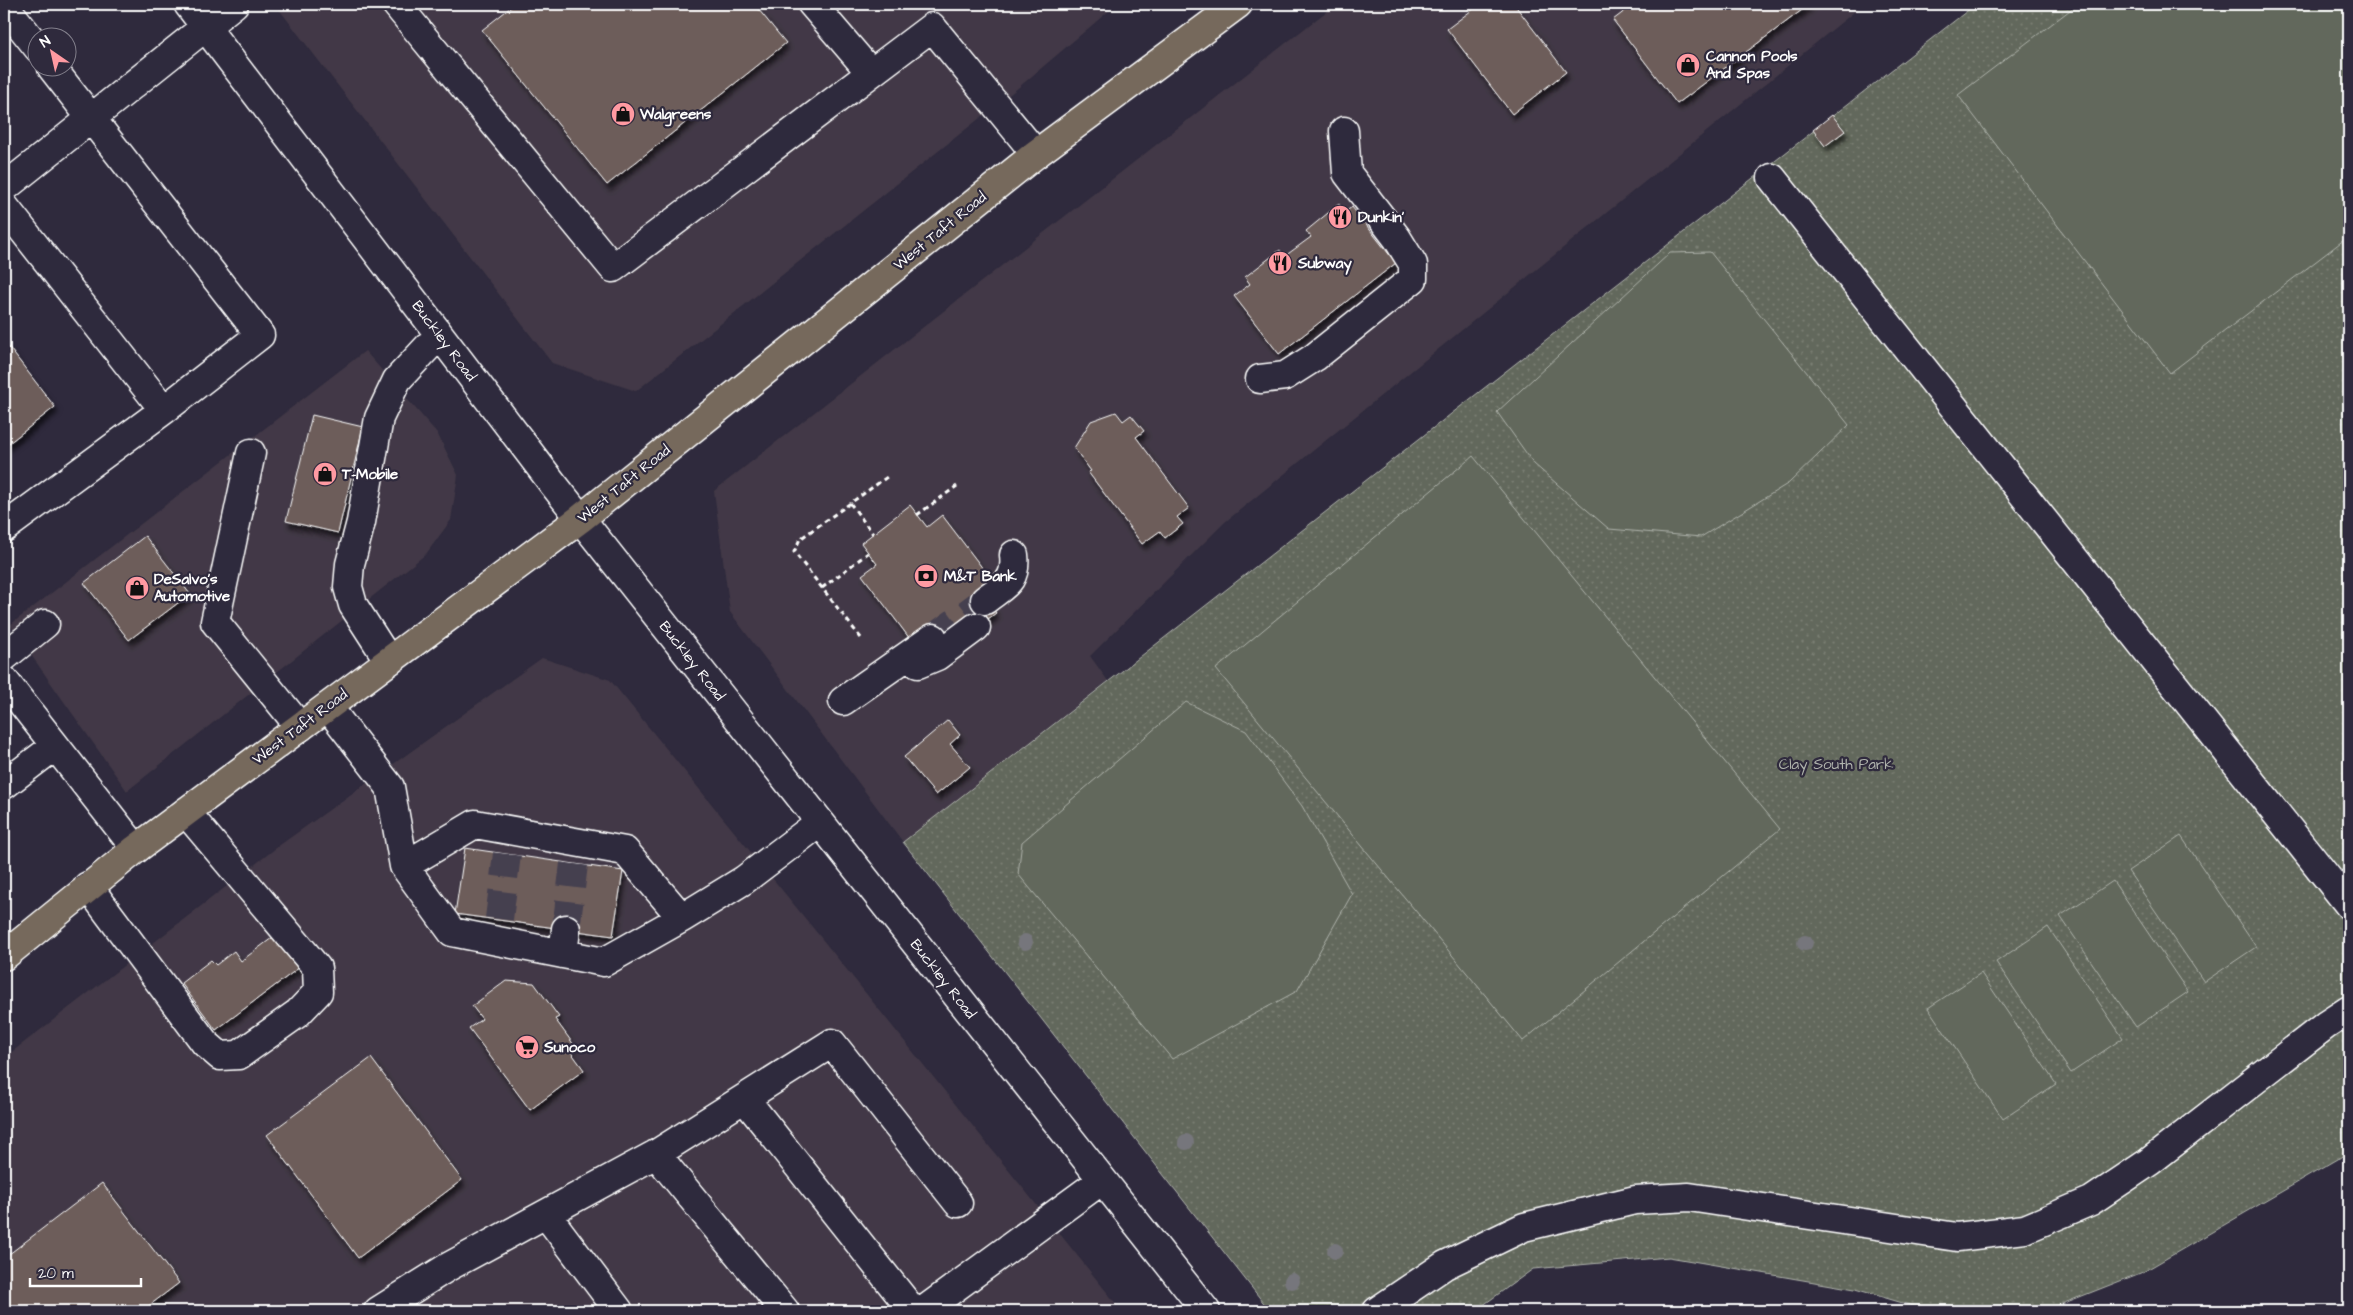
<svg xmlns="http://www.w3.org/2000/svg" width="2353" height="1315" font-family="'Architects Daughter',sans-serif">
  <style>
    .built { fill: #423946 }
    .park { fill: url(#park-dots); stroke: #b0b4ad }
    .pitch { fill: #62685b; stroke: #b0b4ad }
    .water { fill: url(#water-ripples); stroke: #95a4ae }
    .building { fill: #6d5d5a; stroke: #fff; filter: url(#shadow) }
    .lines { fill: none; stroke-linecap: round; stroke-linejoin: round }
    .minor-tunnel { stroke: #443f50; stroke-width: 28; stroke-dasharray: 28 14; stroke-linecap: butt }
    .minor-casing { stroke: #fff; stroke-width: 31 }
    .major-casing { stroke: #fff; stroke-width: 31 }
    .path { stroke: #fff; stroke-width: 3; stroke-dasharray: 5 4; stroke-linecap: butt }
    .minor { stroke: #2f2a3d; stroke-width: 28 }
    .major { stroke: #76695c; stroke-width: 28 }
    .tree { fill: #76767b }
    .labels { text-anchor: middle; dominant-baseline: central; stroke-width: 4.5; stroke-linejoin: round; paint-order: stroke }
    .poi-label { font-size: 15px; font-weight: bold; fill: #fff; stroke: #2f2a3d; text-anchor: start }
    .street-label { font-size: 15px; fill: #fff; stroke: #2f2a3d }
    .park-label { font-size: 15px; fill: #b0b4ad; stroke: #2f2a3d }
  </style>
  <defs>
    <pattern id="park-dots" width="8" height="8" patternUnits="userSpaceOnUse" patternTransform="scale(1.25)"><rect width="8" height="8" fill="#62685b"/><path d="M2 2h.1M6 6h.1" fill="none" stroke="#7a7f74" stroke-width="1.8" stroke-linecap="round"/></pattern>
    <pattern id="water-ripples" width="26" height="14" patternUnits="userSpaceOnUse" patternTransform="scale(1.25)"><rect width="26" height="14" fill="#4e6778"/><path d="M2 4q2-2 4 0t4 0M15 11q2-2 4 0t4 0" fill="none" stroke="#697e8c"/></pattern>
    <filter id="shadow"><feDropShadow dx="3" dy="5.5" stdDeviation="2.5" flood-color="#0009"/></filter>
  </defs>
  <rect width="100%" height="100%" fill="#2f2a3d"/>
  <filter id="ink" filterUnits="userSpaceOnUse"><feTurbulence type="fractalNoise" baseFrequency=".02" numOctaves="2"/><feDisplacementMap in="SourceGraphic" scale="10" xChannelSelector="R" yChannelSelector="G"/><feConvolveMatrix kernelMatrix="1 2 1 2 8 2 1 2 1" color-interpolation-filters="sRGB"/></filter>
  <g filter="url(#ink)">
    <path class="built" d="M275,4H1117L1019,87L636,391L552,363Z
      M1336,4H1864L1225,522L1090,656L1108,681L903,842L730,612L714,491Z
      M365,351L437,433L458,475L451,520L426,554L127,791L10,625Z
      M542,658L610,680L822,939L1122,1311H4V1058L280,845Z"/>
    <path class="park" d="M1976,4H2349V1151L2338,1159L2143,1272L2044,1311H1930L1855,1289L1669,1257L1533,1269L1475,1311H1270L903,842Z"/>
    <path class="pitch" d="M2078,4H2349V236L2170,373L1958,95Z
      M1710,252L1849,425L1789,483L1701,537L1609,529L1534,464L1497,412L1670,253Z
      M1473,456L1780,829L1523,1041L1216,669Z
      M1186,702L1246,731L1302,806L1352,894L1297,991L1172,1059L1018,874L1022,842Z
      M2181,836L2256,947L2204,982L2128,871Z
      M2113,881L2188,992L2136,1027L2060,916Z
      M2048,927L2123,1038L2071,1073L1996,962Z
      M1981,973L2056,1084L2003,1119L1928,1008Z"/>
    <path class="water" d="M1592,4H1620C1610,10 1601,11 1592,4Z"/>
    <path class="building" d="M515,4H754L786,43L607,185L482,30Z
      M1480,4H1514L1566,72L1512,114L1447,29Z
      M1634,4H1810L1677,104L1613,20Z
      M1832,115L1845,131L1825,146L1813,130Z
      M1339,204L1345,212L1352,207L1396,263L1279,354L1234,296L1250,284L1245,277L1280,250L1285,256L1311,237L1306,231Z
      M4,341L55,407L4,447Z
      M1116,412L1123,421L1131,415L1144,431L1136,437L1189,508L1177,517L1183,524L1165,538L1160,531L1142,544L1088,472L1091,471L1074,448L1091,421Z
      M312,415L363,427L338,533L286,521Z
      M910,505L927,527L942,515L990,578L977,588L996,613L976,628L938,645L910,639L862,575L877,564L861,543Z
      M145,536L190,594L129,640L84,583Z
      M948,720L960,735L950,744L970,767L936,795L904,757Z
      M465,848L623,871L613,936L455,914Z
      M276,935L300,967L216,1030L181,983L211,960L216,965L234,951L241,961Z
      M506,981L534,983L559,1017L555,1019L574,1045L568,1048L584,1070L530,1110L469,1028L482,1019L472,1006Z
      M371,1058L462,1180L358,1258L267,1135Z
      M102,1183L179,1283L142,1311H4V1258Z"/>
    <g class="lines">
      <path class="minor-tunnel" d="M933,638L985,600
        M499,919L507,854
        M566,929L574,864"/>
      <g class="minor-casing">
        <path id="minor" d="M188,4L554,485L1206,1311
          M396,4L613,268L932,27L1036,154
          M812,4L871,73
          M4,5L38,48
          M1772,178L2349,905
          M4,188L234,4
          M4,206L164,410
          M1260,379L1285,376L1315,357L1413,279V264L1397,238L1347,173L1344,131
          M251,453L215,622L300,727
          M4,528L164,410L260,335L52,68
          M985,600C1004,585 1017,582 1014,555
          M4,657L45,624
          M389,661L353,605L348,587L350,564L361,522L379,418L397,380L439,335
          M918,664L937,656L976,627
          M4,680L136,849
          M843,701L933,638
          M328,707L390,787L404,866L475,824L625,851L682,918L744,880L819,823
          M4,785L55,746
          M404,866L452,932L604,962L682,918
          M88,886L205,1043L220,1056L239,1055L298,1013L318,992L317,968L186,812
          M563,954L566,929
          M745,1099L913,1311
          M656,1154L785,1311
          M546,1214L619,1311
          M378,1311L448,1267L656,1154L832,1043L958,1203
          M923,1311L1102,1180
          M1377,1311L1445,1265L1524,1227L1635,1200L1689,1197L1957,1237L2025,1229L2091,1201L2149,1162L2326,1025L2349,1010"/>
      </g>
      <g class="major-casing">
        <path id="major" d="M4,956L136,849L580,519L1036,154L1238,4"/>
      </g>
      <path class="path" d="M850,503L873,534
        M917,515L957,486
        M822,588L868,553
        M861,638L794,552L800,539L887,477"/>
      <use href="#minor" class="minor"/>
      <use href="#major" class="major"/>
    </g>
    <g class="tree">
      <circle cx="1025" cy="942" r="8"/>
      <circle cx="1805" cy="943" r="8"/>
      <circle cx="1186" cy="1142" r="8"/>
      <circle cx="1335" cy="1251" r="8"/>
      <circle cx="1292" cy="1281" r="8"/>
    </g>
  </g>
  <defs>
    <g id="shop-disc" transform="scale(1.25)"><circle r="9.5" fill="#ff9aa2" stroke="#2f2a3d"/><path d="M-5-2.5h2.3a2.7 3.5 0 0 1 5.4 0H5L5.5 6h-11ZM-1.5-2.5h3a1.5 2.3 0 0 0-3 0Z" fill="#111"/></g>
    <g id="restaurant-disc" transform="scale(1.25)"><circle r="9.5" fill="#ff9aa2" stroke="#2f2a3d"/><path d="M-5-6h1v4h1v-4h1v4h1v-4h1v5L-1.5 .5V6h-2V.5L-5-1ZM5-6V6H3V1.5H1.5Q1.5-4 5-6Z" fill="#111"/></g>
    <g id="bank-disc" transform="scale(1.25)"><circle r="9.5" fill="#ff9aa2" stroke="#2f2a3d"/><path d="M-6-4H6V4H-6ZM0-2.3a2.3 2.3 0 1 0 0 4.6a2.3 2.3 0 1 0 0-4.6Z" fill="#111"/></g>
    <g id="supermarket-disc" transform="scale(1.25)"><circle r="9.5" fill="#ff9aa2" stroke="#2f2a3d"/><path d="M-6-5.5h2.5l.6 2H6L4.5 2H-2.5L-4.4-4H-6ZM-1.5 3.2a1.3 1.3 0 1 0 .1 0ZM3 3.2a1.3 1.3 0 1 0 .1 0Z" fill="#111"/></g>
  </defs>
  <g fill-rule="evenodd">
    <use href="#shop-disc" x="1688" y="65"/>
    <use href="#shop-disc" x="623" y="114"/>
    <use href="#restaurant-disc" x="1340" y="217"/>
    <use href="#restaurant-disc" x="1280" y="263"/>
    <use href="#shop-disc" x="325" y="474"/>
    <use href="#bank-disc" x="926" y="576"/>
    <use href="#shop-disc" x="137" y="588"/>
    <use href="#supermarket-disc" x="527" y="1047"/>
  </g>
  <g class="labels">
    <g class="poi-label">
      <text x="1706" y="56">Cannon Pools<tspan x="1706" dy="17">And Spas</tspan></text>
      <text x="640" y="114">Walgreens</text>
      <text x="1358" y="217">Dunkin'</text>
      <text x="1298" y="263">Subway</text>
      <text x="342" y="474">T-Mobile</text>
      <text x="944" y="576">M&amp;T Bank</text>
      <text x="154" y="579">DeSalvo's<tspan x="154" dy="17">Automotive</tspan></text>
      <text x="544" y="1047">Sunoco</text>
    </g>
    <g class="street-label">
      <text transform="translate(940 231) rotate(-39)">West Taft Road</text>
      <text transform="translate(444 341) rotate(53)">Buckley Road</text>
      <text transform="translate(624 484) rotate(-39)">West Taft Road</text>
      <text transform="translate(692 661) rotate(52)">Buckley Road</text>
      <text transform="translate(300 727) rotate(-37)">West Taft Road</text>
      <text transform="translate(943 979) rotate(52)">Buckley Road</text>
    </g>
    <g class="park-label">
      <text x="1836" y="764">Clay South Park</text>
    </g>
  </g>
  <rect width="2353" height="1315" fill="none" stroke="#2f2a3d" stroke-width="20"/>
  <rect x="10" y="10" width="2333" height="1295" fill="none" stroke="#fff" stroke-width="2" filter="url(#ink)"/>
  <g transform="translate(52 52) rotate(326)"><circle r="24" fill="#2f2a3d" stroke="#827f8b"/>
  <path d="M0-4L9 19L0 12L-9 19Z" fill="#ff9aa2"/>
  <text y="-8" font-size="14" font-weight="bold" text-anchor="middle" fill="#ffffff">N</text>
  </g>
  <path d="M30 1278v8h111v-8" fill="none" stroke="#ffffff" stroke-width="2.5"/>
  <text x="38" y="1278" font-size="15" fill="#ffffff" stroke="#2f2a3d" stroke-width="4" paint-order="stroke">20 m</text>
</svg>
